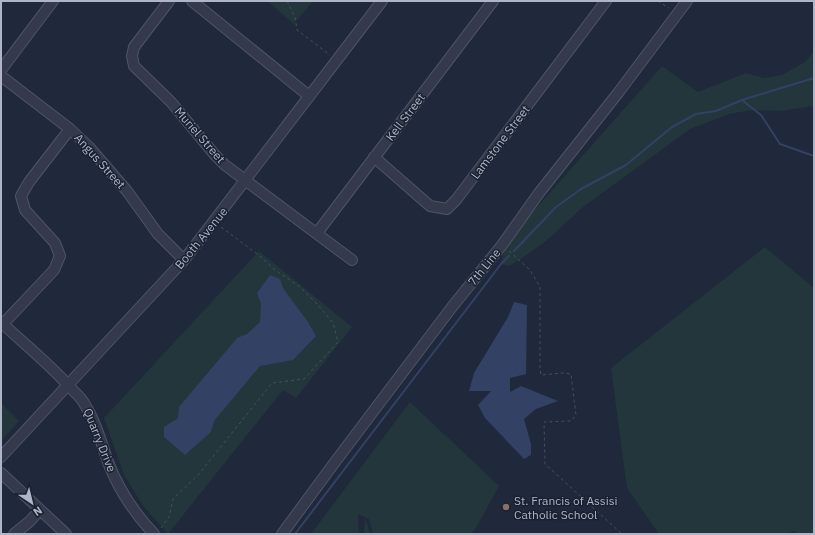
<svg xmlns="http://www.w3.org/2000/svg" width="815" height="535" font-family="'IBM Plex Sans',sans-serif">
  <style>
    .green { fill: #22363c }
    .water { fill: #324164 }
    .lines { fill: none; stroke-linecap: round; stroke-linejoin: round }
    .stream { stroke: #324164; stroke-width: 2 }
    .minor-casing { stroke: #4e5566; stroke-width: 12 }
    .path { stroke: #3f5359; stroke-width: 1; stroke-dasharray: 3 3; stroke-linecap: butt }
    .minor { stroke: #343a4b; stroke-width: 10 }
    .education-dot { fill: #8d6e63; stroke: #192030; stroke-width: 1.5 }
    .labels { text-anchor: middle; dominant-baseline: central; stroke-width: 3; stroke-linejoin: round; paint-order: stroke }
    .street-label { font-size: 12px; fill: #aeb5c7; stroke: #192030 }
    .poi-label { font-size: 12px; fill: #aeb5c7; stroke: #192030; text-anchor: start }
  </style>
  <rect width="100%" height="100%" fill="#20283b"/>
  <path class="green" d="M267,1H313L294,24Z
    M814,51V106L780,111L752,110L729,114L690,129L583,207L546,241L521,259L509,266L501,264L504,252L515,232L662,66L698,92L746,73L764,78L782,75L805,62Z
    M765,247L814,288V534H797L794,531L786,534H659L627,488L611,368Z
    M259,251L352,327L296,398L283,390L168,534L144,507L124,475L104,418Z
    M410,402L499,486L476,528L471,534H373L369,519L365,517L370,534H364L365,517L358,514L359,534H311Z
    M1,403L19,421L1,442Z"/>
  <path class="water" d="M270,275L280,279L283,288L308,322L316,336L293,360L260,366L214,421L211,432L185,455L164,437V427L178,418L179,407L237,338L247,334L260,322L261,304L257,293Z
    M514,302L527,305L526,374L510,378V392L521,386L558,401L536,409L524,419L531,444V455L524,459L485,418L478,405L491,391H469L474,373L508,317Z"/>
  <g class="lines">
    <path class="stream" d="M742,100L761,115L780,144L814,156
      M514,251L556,207L581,189L626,165L672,127L696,114L716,111L742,100L814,78
      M295,534L501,264L509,256"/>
    <g class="minor-casing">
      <path id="minor" d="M169,1L134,47L132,56L134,66L171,102L215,155L225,165L352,260
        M192,1L309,96
        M1,70L53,1
        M1,76L70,129L89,147L127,191L158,234L184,260
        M374,157L430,206L447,209L456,200L606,1
        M317,233L493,1
        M1,322C23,343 47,362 68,385C73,391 80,396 84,403C96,422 101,442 108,462C118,488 135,514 154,534
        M3,324L54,270L60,256L55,243L25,210L21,196L29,182L70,129
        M1,457L184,260L382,1
        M1,473L66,534
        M14,534L29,522L40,510
        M282,534L335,462L452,307L502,245L539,193L618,93L687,1"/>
    </g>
    <path class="path" d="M287,1L295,17L297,30L330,55
      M658,1L669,8
      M509,251L530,270L540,287V370L541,375L563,373L571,374L576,415L571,421L544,422L545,464L622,534
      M161,528L169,517L173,499L199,474L272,383L304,379L338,342L333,323L318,305L300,287L275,270L261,257L221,227"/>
    <use href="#minor" class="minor"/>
  </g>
  <circle class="education-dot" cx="506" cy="507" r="4"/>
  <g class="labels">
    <g class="street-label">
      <text transform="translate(405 117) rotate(-53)">Kell Street</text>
      <text transform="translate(200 135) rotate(49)">Muriel Street</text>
      <text transform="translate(500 142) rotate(-53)">Lamstone Street</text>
      <text transform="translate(100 161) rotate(48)">Angus Street</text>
      <text transform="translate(201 238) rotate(-51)">Booth Avenue</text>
      <text transform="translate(484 267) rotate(-51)">7th Line</text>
      <text transform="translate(100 440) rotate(68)">Quarry Drive</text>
    </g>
    <g class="poi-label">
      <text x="514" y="500">St. Francis of Assisi<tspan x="514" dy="14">Catholic School</tspan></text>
    </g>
  </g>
  <rect width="815" height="535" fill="none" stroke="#aeb5c7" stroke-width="4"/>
  <g transform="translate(32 503) rotate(145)" stroke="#192030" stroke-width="3" paint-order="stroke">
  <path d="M0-3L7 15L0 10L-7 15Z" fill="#aeb5c7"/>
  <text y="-6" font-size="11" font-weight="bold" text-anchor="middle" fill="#aeb5c7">N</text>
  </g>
</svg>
